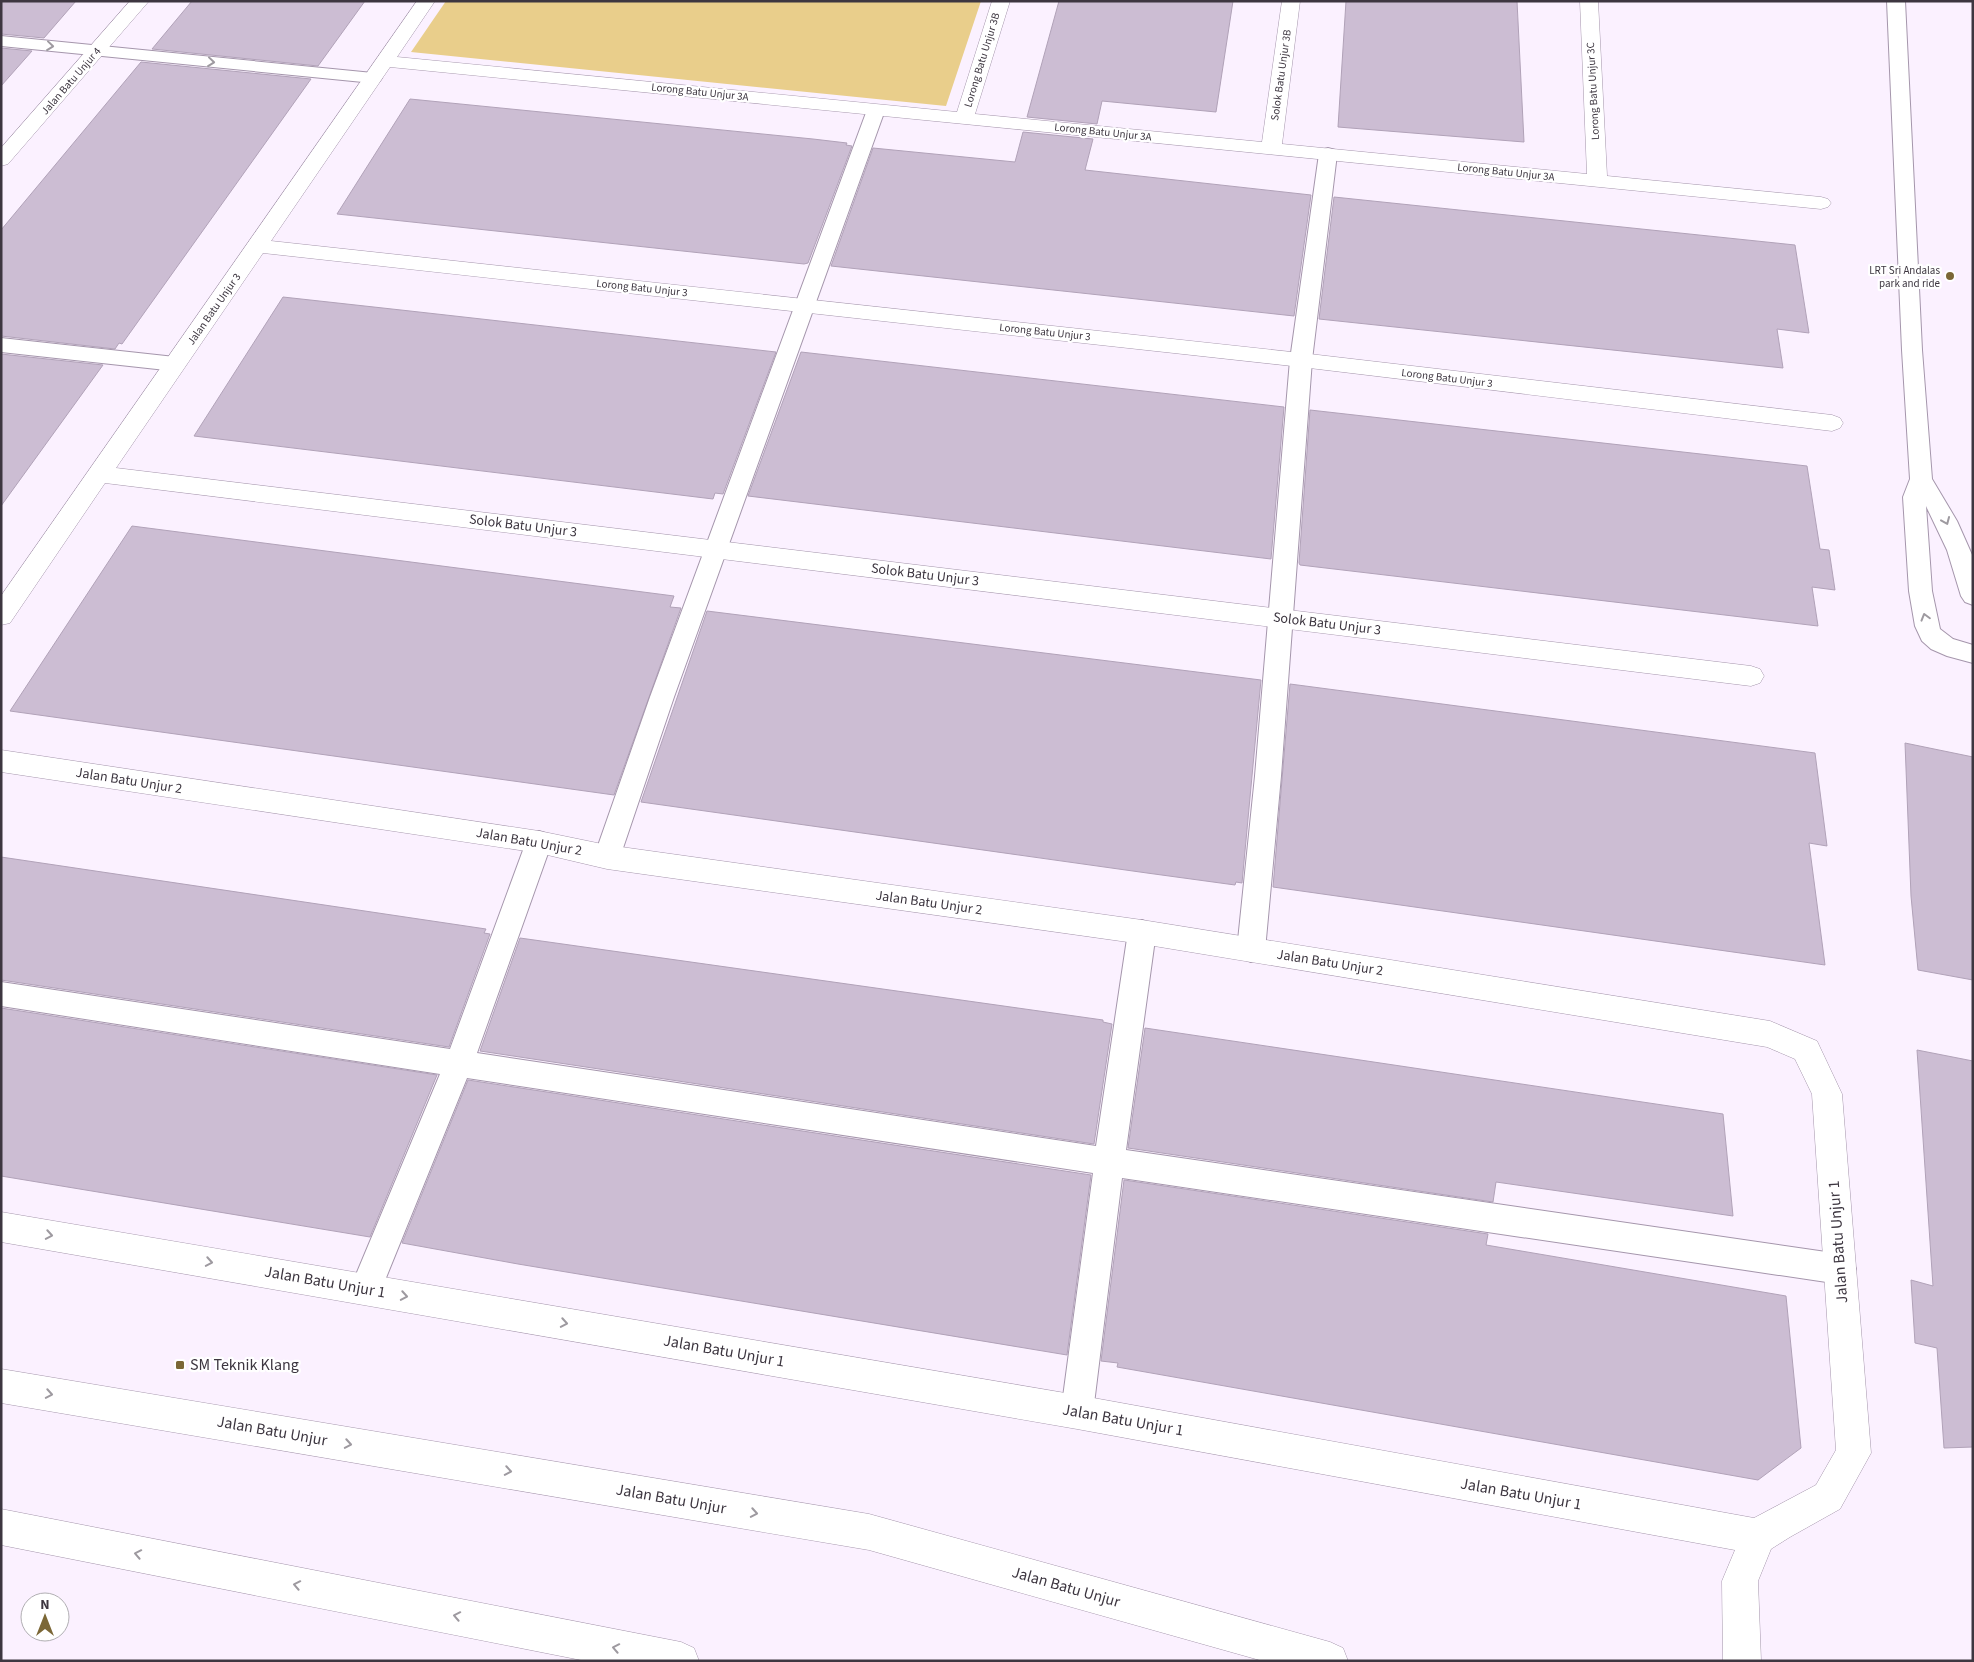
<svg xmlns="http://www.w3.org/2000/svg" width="1974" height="1662" font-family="'Source Sans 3',sans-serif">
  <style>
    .green { fill: #e9ce8b }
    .building { fill: #ccbdd3; stroke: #b1a2b8 }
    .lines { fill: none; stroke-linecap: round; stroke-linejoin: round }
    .service-casing { stroke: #a596ac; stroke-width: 2 }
    .minor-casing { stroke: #a596ac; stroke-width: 1 }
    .secondary-casing { stroke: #a596ac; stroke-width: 1 }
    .service { fill: #fff; fill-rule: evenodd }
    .minor { fill: #fff; fill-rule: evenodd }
    .secondary { fill: #fff; fill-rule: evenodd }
    .oneway { stroke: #9e9aa0 }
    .poi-dot { fill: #7b6736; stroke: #fff; stroke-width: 2 }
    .labels { text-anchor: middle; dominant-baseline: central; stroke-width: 4.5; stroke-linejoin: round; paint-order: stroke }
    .far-street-label { font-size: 11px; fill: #3d3640; stroke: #fff }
    .far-poi-label { font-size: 11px; fill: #3d3640; stroke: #fff; text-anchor: end }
    .street-label { font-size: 14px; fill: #3d3640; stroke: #fff }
    .near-street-label { font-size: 16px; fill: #3d3640; stroke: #fff }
    .near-poi-label { font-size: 16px; fill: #3d3640; stroke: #fff; text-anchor: start }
  </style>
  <rect width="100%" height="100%" fill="#fbf1ff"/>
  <path class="green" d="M446,1H981L946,106L411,52Z"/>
  <path class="building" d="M1,1H76L44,38L1,34Z
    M192,1H365L318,66L152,49Z
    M1059,1H1233L1216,112L1102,101L1097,124L1027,117Z
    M1346,1H1517L1524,142L1338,127Z
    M1,48L32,51L1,86Z
    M141,62L311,79L122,344L119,343L115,349L1,336V230Z
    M410,99L813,139L847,143L846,145L852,146L808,263L804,264L337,214Z
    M1023,132L1093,139L1085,170L1311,195L1294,316L831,266L873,148L1015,162Z
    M1334,197L1795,245L1809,333L1777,329L1783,368L1319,319Z
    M283,297L410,311L776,352L723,494L715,493L713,499L194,436Z
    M801,352L1284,407L1271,559L748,496Z
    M1,354L103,365L1,506Z
    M1310,410L1807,466L1820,549L1829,550L1835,590L1812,587L1818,626L1300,565L1299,563Z
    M132,526L674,596L670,607L681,608L614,795L10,711Z
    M707,611L1261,680L1242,883L1236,882L1235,885L1147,873L641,802Z
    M1290,684L1815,753L1827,846L1809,843L1825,965L1273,887Z
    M1905,743L1973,757V980L1918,970L1911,896Z
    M1,857L486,929L484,933L490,934L449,1047L1,980Z
    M520,938L1103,1020V1022L1112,1024L1094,1144L480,1051Z
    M1,1008L437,1075L370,1237L1,1176Z
    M1145,1028L1723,1114L1733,1216L1496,1182L1493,1202L1128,1148Z
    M1917,1050L1973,1061V1447L1944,1448L1937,1348L1915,1343L1911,1280L1933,1286Z
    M468,1080L1091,1175L1067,1355L518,1264L402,1243Z
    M1124,1180L1488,1234L1486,1245L1786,1296L1801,1448L1758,1480L1117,1367L1118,1363L1101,1361Z"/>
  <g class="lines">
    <g class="service-casing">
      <path id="service" d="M1887,1H1905L1922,350L1932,479L1957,521L1973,557V605L1965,602L1961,596L1947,550L1926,506L1932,591L1940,629L1953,639L1973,645V663L1947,656L1931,649L1922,641L1915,626L1909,591L1903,497L1910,479L1902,350Z
        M1,36L373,73L379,74L382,78L379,82L373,83L1,46Z
        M876,105L882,106L885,110L674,697L620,857L616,865L607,868L598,865L594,857L650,697L867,110L870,106Z
        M1328,148L1335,150L1337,154L1312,360L1281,776L1265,950L1261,958L1251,962L1241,958L1237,950L1255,776L1290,360L1319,154L1321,150Z
        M1,338L175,357L182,359L186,364L182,369L175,371L1,352Z
        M539,831L548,834L552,842L477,1053L1096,1146L1128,932L1132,924L1142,920L1152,924L1156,932L1126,1150L1840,1254L1851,1258L1856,1269L1851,1280L1840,1284L1122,1178L1093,1412L1089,1424L1077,1428L1065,1424L1061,1412L1093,1173L467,1078L377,1300L366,1304L355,1300L350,1289L440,1074L1,1006V982L450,1049L526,842L530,834Z"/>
    </g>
    <g class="minor-casing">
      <path id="minor" d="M130,1H149L8,164L1,166V148Z
        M417,1H435L397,57L957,112L992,1H1010L975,114L1262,142L1282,1H1300L1282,144L1587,174L1580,1H1598L1607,176L1821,197L1828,199L1831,203L1828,207L1821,209L390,67L271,241L1301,353L1832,415L1840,418L1843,423L1840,428L1832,431L1301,367L263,253L116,468L1751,666L1760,669L1764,676L1760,683L1751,686L105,483L10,623L1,625V596Z
        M1,750L539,831L607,845L1142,920L1770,1021L1817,1041L1842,1094L1871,1453L1840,1509L1790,1537L1771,1549L1758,1581L1761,1661H1723L1722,1581L1735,1550L1077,1429L1,1242V1212L1077,1395L1754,1518L1816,1485L1836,1450L1812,1094L1795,1059L1767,1047L1142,944L607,869L539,853L1,772Z"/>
    </g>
    <g class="secondary-casing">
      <path id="secondary" d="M1,1369L869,1514L1330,1642L1343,1648L1348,1661H1263L869,1550L1,1403Z
        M1,1509L681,1642L694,1648L699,1661H586L1,1545Z"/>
    </g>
    <use href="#service" class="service"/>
    <use href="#minor" class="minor"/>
    <use href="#secondary" class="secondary"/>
  </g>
  <defs><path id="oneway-chevron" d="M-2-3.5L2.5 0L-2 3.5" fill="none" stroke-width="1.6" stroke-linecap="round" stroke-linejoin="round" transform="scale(1.25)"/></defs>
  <g class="oneway">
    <use href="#oneway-chevron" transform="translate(50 46) rotate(6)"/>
    <use href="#oneway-chevron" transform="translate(211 62) rotate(6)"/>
    <use href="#oneway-chevron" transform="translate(1946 521) rotate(67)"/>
    <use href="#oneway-chevron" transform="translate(1925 617) rotate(-106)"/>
    <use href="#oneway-chevron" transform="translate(49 1235) rotate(10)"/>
    <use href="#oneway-chevron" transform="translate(209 1262) rotate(10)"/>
    <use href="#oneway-chevron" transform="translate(404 1296) rotate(10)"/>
    <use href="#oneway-chevron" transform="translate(564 1323) rotate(10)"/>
    <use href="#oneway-chevron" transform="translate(49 1394) rotate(10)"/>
    <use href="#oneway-chevron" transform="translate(348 1444) rotate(10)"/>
    <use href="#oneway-chevron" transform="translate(508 1471) rotate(10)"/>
    <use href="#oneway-chevron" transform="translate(754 1513) rotate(10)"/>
    <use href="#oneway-chevron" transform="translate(138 1554) rotate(-169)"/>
    <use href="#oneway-chevron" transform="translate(297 1585) rotate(-169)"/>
    <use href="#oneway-chevron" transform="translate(457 1616) rotate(-169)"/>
    <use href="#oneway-chevron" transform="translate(616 1648) rotate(-169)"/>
  </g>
  <g class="poi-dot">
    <circle cx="1950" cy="276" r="5"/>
    <rect x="175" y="1360" width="10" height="10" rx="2.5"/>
  </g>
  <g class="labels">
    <g class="far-street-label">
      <text transform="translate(982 60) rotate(-73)">Lorong Batu Unjur 3B</text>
      <text transform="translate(1281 75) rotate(-82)">Solok Batu Unjur 3B</text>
      <text transform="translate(71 81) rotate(-49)">Jalan Batu Unjur 4</text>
      <text transform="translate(1593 91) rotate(-93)">Lorong Batu Unjur 3C</text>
      <text transform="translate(700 92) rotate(6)">Lorong Batu Unjur 3A</text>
      <text transform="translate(1103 132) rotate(6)">Lorong Batu Unjur 3A</text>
      <text transform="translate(1506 172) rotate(6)">Lorong Batu Unjur 3A</text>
      <text transform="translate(642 288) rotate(6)">Lorong Batu Unjur 3</text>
      <text transform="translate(214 309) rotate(-55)">Jalan Batu Unjur 3</text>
      <text transform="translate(1045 332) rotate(6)">Lorong Batu Unjur 3</text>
      <text transform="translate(1447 378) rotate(7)">Lorong Batu Unjur 3</text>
    </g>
    <g class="far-poi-label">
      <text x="1940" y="270">LRT Sri Andalas<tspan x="1940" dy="13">park and ride</tspan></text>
    </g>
    <g class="street-label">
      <text transform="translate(523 526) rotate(7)">Solok Batu Unjur 3</text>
      <text transform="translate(925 575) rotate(7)">Solok Batu Unjur 3</text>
      <text transform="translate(1327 624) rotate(7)">Solok Batu Unjur 3</text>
      <text transform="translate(129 781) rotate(9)">Jalan Batu Unjur 2</text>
      <text transform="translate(529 842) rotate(10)">Jalan Batu Unjur 2</text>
      <text transform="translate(929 903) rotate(8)">Jalan Batu Unjur 2</text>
      <text transform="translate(1330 963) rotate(9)">Jalan Batu Unjur 2</text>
    </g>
    <g class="near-street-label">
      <text transform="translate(1838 1242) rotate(-94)">Jalan Batu Unjur 1</text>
      <text transform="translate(325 1282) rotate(10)">Jalan Batu Unjur 1</text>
      <text transform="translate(724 1351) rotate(10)">Jalan Batu Unjur 1</text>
      <text transform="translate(1123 1420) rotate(10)">Jalan Batu Unjur 1</text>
      <text transform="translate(272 1431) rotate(10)">Jalan Batu Unjur</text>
      <text transform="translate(1521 1494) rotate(10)">Jalan Batu Unjur 1</text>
      <text transform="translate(671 1499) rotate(10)">Jalan Batu Unjur</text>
      <text transform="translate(1066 1587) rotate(16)">Jalan Batu Unjur</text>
    </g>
    <g class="near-poi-label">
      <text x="190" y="1365">SM Teknik Klang</text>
    </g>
  </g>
  <rect width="1974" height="1662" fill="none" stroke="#3d3640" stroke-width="5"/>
  <g transform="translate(45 1617)"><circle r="24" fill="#ffffff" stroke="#b1afb3"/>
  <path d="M0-4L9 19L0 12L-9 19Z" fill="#7b6736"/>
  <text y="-8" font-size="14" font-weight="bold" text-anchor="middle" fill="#3d3640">N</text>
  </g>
</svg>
